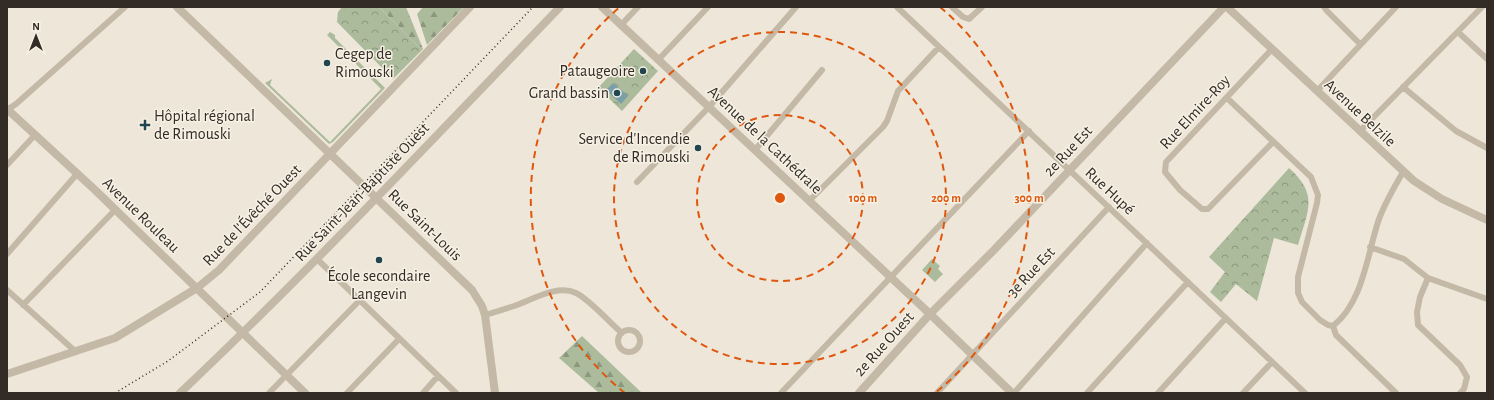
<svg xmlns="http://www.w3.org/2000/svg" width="1494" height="400" font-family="'Alegreya Sans',sans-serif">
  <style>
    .grass { fill: #abbb9b }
    .forest { fill: url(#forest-firs) }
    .park { fill: url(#park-crowns) }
    .water { fill: url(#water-ripples) }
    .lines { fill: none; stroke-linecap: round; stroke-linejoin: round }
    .minor { stroke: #c4b9a6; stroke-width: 6 }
    .tertiary { stroke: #c4b9a6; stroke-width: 8 }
    .rail { stroke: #322b26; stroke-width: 1.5; stroke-dasharray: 1 3; stroke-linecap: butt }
    .ring { fill: none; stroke: #df570d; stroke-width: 2; stroke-dasharray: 7 5 }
    .poi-dot { fill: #20454e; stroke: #f6f1e4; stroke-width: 1.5 }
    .labels { text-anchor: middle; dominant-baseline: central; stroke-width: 3; stroke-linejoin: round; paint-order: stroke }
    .poi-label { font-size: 16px; fill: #322b26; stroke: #f6f1e4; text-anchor: end }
    .street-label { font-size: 16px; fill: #322b26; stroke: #f6f1e4 }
    .centre { fill: #df570d; stroke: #f6f1e4; stroke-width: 2 }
    .ring-label { font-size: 12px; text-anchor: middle; font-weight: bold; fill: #df570d; stroke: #f6f1e4; stroke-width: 3; stroke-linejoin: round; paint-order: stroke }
  </style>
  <defs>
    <pattern id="forest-firs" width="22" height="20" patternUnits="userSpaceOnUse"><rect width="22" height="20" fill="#abbb9b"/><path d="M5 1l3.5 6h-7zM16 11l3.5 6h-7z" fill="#8c987e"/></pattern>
    <pattern id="park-crowns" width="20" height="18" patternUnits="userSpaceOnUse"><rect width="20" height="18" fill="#abbb9b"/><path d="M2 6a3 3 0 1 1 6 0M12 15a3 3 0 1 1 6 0" fill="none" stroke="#8c987e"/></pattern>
    <pattern id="water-ripples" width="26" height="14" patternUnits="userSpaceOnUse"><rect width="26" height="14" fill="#7b9fa8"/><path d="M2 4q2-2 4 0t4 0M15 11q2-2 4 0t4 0" fill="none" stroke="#658289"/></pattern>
  </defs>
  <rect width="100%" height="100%" fill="#eee7d9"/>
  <path class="grass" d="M330,32L335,35V38L385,88L333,142L329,144L265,83L272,79L270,85L330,142L381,89L327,35Z
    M932,259L940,266L938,269L943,274L935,282L922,270Z"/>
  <path class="forest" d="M379,7H406L423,49L422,50Z
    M423,7H464L427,45L417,14Z
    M582,336L642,393H599L559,358Z"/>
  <path class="park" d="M342,7H379L422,50L393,79L337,22L338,12Z
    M634,49L658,71L622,111L598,88Z
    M1289,168C1319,195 1308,210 1298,245L1274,238L1257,301L1236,284L1221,302L1210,292L1225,272L1209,257Z"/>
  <path class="water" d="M613,83L628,96L621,104L606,90Z"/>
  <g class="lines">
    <path class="minor" d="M897,7L1305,393
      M952,7L963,17L969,19L982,7
      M1324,7L1327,11L1360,44
      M621,25L638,7
      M1458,32L1487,59
      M1272,49L1166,162L1165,172L1180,190L1202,209H1208L1273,142
      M659,59L708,7
      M1403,87L1456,131L1487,148
      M1317,91L1396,7
      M1227,98L1311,177L1318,195L1317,203L1298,277V293L1302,302L1320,320L1328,325L1333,326
      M7,110L16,104L125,7
      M1360,131L1482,7
      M755,150L822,70
      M7,165L35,135
      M637,182L709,107L796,7
      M809,201L883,127L887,121L898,91L939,47
      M1370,247L1404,259L1428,278L1487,299
      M7,254L77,174
      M317,259L456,393
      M1428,278L1420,297L1417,312L1418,325L1460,365L1467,377L1464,389L1460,393
      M7,290L76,352
      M23,305L115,210
      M485,315C495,312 505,309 514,306C532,300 557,284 576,293C589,299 610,323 622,333
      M1333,326C1363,302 1367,256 1378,222C1384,204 1394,188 1403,172
      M1333,326L1336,335L1396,393
      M618 341a11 11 0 1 1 22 0a11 11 0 1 1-22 0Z
      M269,393L360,300
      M347,393L399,339
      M423,393L438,376
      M781,393L1029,131
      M937,393L1109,207
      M1014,393L1147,243
      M1087,393L1188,282
      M1158,393L1226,318
      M1243,393L1272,362"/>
    <path class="tertiary" d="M177,7L472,290L482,306L485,315L495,393
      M602,7L930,314L1012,393
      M1227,7L1414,181L1442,199L1487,220
      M7,109L94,189L305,393
      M7,374L115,338L197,288L219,270L470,7
      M180,393C311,269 435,137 560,7
      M859,393L930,314L994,250L1224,7"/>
    <path class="rail" d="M115,393L168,361L260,292L533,7"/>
  </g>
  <g class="ring">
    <circle cx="780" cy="198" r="83"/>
    <circle cx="780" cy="198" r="166"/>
    <path d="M625 393A249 249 0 0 1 620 7M940 7A249 249 0 0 1 935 393"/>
  </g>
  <g class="poi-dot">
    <circle cx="327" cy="63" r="4"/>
    <circle cx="643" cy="71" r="4"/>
    <circle cx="617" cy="93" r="4"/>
    <path d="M143 119h4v4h4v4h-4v4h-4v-4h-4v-4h4z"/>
    <circle cx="698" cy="148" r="4"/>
    <circle cx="379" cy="260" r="4"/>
  </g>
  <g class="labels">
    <g class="poi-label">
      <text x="335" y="54" text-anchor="start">Cegep de<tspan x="335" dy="18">Rimouski</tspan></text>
      <text x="635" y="71">Pataugeoire</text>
      <text x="609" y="93">Grand bassin</text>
      <text x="154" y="116" text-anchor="start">Hôpital régional<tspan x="154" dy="18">de Rimouski</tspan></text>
      <text x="690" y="139">Service d'Incendie<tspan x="690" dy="18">de Rimouski</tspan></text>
      <text x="379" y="276" text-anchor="middle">École secondaire<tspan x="379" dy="18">Langevin</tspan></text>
    </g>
    <g class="street-label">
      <text transform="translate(1195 112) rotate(-47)">Rue Elmire-Roy</text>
      <text transform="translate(1360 113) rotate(43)">Avenue Belzile</text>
      <text transform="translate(765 140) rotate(43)">Avenue de la Cathédrale</text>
      <text transform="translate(1068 151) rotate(-47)">2e Rue Est</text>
      <text transform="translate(1110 191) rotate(43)">Rue Hupé</text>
      <text transform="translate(362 192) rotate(-46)">Rue Saint-Jean-Baptiste Ouest</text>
      <text transform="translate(141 215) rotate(44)">Avenue Rouleau</text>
      <text transform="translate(252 215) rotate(-46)">Rue de l'Évêché Ouest</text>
      <text transform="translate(425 225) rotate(44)">Rue Saint-Louis</text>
      <text transform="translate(1031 272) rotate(-47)">3e Rue Est</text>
      <text transform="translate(884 344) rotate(-48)">2e Rue Ouest</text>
    </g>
  </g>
  <circle cx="780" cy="198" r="6" class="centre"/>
  <g class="ring-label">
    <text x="863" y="202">100 m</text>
    <text x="946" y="202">200 m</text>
    <text x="1029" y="202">300 m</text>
  </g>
  <rect width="1494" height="400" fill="none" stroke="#322b26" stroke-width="16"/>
  <g transform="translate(36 36)" stroke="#f6f1e4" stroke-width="3" paint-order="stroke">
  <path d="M0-3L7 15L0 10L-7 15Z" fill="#322b26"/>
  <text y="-6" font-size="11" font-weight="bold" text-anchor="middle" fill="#322b26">N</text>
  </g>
</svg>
